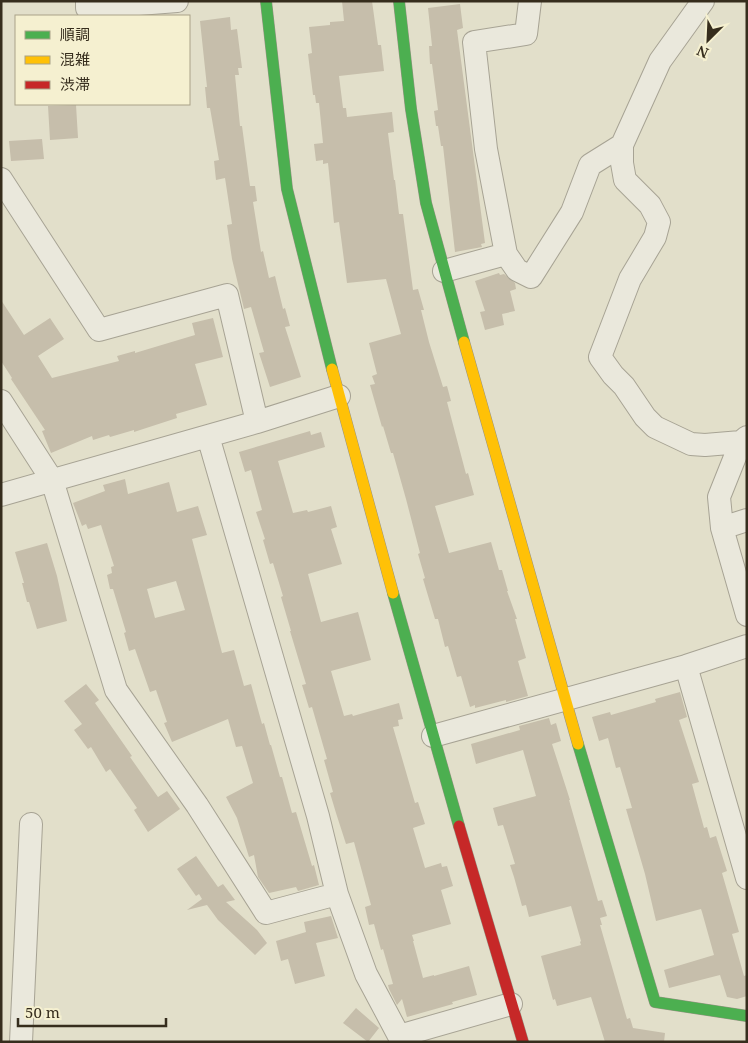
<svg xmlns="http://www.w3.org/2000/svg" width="748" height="1043" font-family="'Noto Serif','Noto Sans JP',serif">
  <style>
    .building { fill: #c6beab; fill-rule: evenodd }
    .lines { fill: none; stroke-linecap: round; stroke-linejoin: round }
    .street-casing { stroke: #a7a394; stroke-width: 24 }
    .fast-casing { stroke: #979384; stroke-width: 12 }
    .slow-casing { stroke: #979384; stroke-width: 12 }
    .jam-casing { stroke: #979384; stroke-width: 12 }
    .street { stroke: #eae8dc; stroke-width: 22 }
    .fast { stroke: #4caf50; stroke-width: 11 }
    .slow { stroke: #ffc107; stroke-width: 11 }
    .jam { stroke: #c62828; stroke-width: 11 }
  </style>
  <rect width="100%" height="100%" fill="#e2dfca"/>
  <path class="building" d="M342,1H372L378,45H381L384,71L339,76L343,108H346L347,117L392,112L394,132L388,133L394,180H395L399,214H403L413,290L418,289L424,310H421L429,342L443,387L447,386L451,401L447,402L466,474L468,473L474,495L435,506L449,553L491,542L499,570H502L508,591H507L517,619H515L526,658L518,661L528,696L506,702V700L475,708V705L470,707L461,676L457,677L448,646L445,647L438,619H435L423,579L425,578L418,554L420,553L406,499L393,453H391L383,426L382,427L370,385L375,384L372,376L377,374L369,343L401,334L386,279L347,283L339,222L334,223L328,163L323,164V160L316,161L314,144L323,143L319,103H316L315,95H313L308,54L312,53L309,27L330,25V22L344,21Z
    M460,4L463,28L457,30L485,243L481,244L482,247L455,252L443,146H441L438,126H436L434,111L438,110L432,64H430L429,46H432L428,8Z
    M230,17L231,30L237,29L242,68H238L239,75H235L240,126H242L250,186H255L257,201L253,202L261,252L263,251L269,278L275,276L283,309L285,308L290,326L285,327L301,377L270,387L259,353L264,352L251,307L244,309L232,259L227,225L232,224L225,178L216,180L214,161L219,160L210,108H207L205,87H207L200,21Z
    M76,105L78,138L50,140L48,106Z
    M42,139L44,159L11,161L9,141Z
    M499,273L500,275L504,274L515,283L516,289L510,291L515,311L502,314L504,325L485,330L480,312L485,311L475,281Z
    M1,300L24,335L50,318L64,339L38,356L52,378L119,361L117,356L135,351V353L195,335L192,323L213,318L223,357L195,364L207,405L176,414L177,418L134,432V430L110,437L109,435L93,440L92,436L51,453L42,431L45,430L11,379L12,378L1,361Z
    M310,431L311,435L321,432L325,447L278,461L293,513L307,510L308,512L331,506L337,527L331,529L342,564L308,574L321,622L358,612L371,660L331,671L344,716L352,714L353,716L399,703L403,719L398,720L399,726L393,727L415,803L418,802L425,824L413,828L425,868L441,863L442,867L447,866L453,886L441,890L451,924L412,935L414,941H413L423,978L434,975V976L469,966L477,995L452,1002L453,1004L407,1017L402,999L397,1005L389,989L388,985L393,984L383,949L381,950L374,924L369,925L365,907L371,905L354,842L346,844L336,813L330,793L333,792L324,760L327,759L312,707L309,708L302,685L306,684L290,631H291L281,597L283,596L273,563L270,564L263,540L265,539L256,512L262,510L251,470L245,472L239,452Z
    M125,479L128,494L169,482L177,512L198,506L207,535L192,539L222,653L234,650L244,686L251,684L262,724L264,723L270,745H271L280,777H282L292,813L296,812L312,866L314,865L319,885L298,891L296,887L269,893L258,877L254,855L249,857L237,818L226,797L253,783L242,746L236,747L228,719L172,742L164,723L167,722L156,690L150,692L135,649L129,651L124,633L126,632L113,589H110L107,575L112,573L111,567L114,566L101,525L88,529L86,524L82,526L73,503L105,491L103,485ZM176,581L185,610L155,618L147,589Z
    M47,543L57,576L67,621L37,629L29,602H27L22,583H24L15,552Z
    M86,684L99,700L95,703L132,756L130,757L158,797L167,791L180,809L148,832L134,810L137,808L110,769L106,772L91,747L88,749L74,730L82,724L64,701Z
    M680,692L687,717L679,720L699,782L692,784L704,828L707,827L710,838L716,836L727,871L722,873L739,932L732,934L744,976L747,975V996L737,999L727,997L720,975L669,988L664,970L714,955L702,912L701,909L656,921L645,874L626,809L632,808L620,767L616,768L608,738L599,741L592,717L610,712L611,715L656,702L655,699Z
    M549,718L551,725L556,723L561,741L552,744L570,800H569L598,901L602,900L607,916L600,918L602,925H600L627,1019L630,1018L633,1028L665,1033L664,1042H605L591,997L557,1006L555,999L553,1000L541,956L581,945L580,942L581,941L571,906L529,917L526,905L522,906L514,877L510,865L515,864L503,825L498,826L493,808L536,796L523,750L476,764L471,744L520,730L519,726Z
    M196,856L218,887L223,884L235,900L226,902L257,930L267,943L255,955L218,920L207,905L187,910L202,899L199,894L196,896L177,869Z
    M331,916L338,938L316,943L325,976L295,984L288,959L281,961L276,941L306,932L304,922Z
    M356,1008L379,1028L368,1042L343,1023Z"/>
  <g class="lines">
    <g class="street-casing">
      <path id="street" d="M87,1V8L177,1
        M530,1L526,34L474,42L486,149L506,254L517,270L531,277L572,212L590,165L622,145L660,61L703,1
        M622,145V163L625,180L650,205L659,222L655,237L630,279L600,357L613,375L624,386L645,417L655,427L691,444L705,445L741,442
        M1,179L99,330L227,295L257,422
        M444,271L506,254
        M1,401L52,480L116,690L197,805L266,913L337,894
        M208,436L318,816L337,894L366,974L399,1036L511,1004
        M747,437L741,442L719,497L722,528L747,615
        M1,495L257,422L339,396
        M722,528L747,520
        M686,666L747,878
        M433,736L686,666L747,646
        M21,1042L31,824"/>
    </g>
    <g class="fast-casing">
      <path id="fast" d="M266,1L287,189L332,369
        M399,1L411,109L426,203L464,342
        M393,593L459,826
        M578,744L655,1002L747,1016"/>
    </g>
    <g class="slow-casing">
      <path id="slow" d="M464,342L578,744
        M332,369L393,593"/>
    </g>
    <g class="jam-casing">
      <path id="jam" d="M459,826L523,1042"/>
    </g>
    <use href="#street" class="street"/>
    <use href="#fast" class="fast"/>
    <use href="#slow" class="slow"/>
    <use href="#jam" class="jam"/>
  </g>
  <rect width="748" height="1043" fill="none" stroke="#362d1d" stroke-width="5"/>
  <rect x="15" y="15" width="175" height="90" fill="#f5f0d0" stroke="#a9a288"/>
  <rect x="25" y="31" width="25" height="8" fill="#4caf50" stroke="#a9a288"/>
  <text x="60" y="40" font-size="15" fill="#362d1d">順調</text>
  <rect x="25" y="56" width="25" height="8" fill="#ffc107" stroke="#a9a288"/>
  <text x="60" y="65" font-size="15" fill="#362d1d">混雑</text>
  <rect x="25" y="81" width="25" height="8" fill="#c62828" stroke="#a9a288"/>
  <text x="60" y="90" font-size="15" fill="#362d1d">渋滞</text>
  <g transform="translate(708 40) rotate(204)" stroke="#f5f0d0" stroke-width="4" paint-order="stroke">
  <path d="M0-4L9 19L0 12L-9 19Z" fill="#362d1d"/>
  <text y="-8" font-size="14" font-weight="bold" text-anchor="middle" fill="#362d1d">N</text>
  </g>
  <path d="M18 1018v8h148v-8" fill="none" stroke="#362d1d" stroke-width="2.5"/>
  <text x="25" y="1018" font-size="15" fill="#362d1d" stroke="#f5f0d0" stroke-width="4" paint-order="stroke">50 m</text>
</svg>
